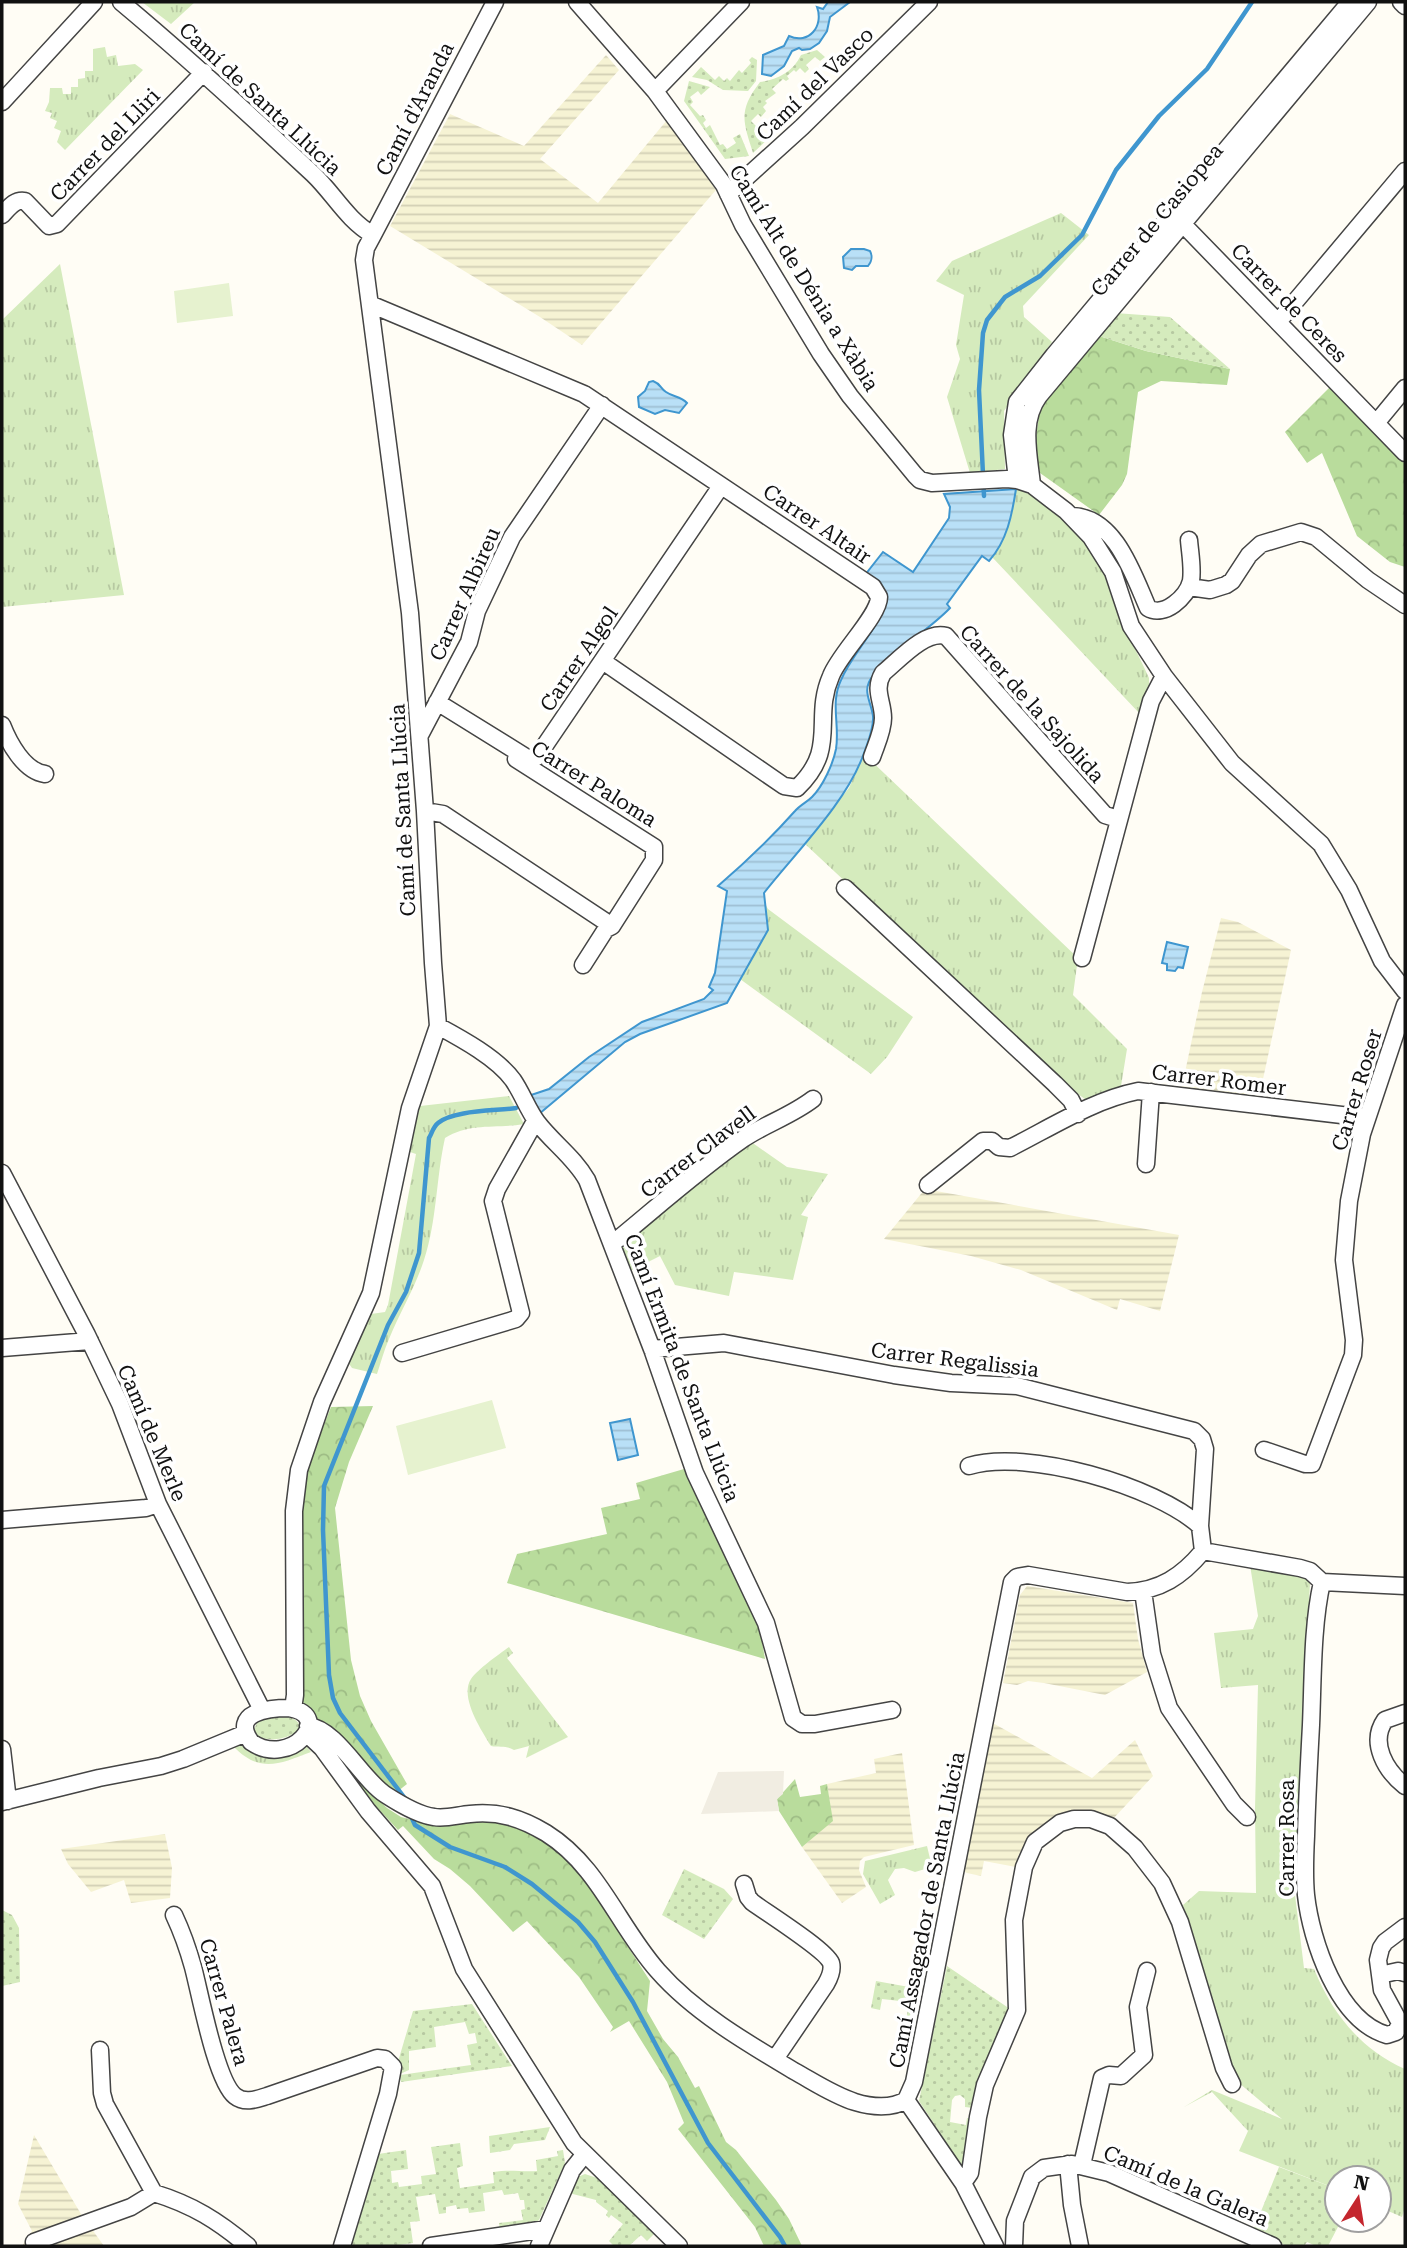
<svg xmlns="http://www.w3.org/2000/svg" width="1407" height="2248" font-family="'Roboto Serif',serif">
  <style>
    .farmland { fill: url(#farmland-rules) }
    .grass { fill: url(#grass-tufts) }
    .forest { fill: url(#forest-crowns) }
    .park { fill: url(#park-dots) }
    .pitch { fill: #e6f2cf }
    .plaza { fill: #f1ede2 }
    .water { fill: url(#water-rules); stroke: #3f96cf; stroke-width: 2 }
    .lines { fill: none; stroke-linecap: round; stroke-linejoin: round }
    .stream { stroke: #3f96cf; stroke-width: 4.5 }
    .street-casing { stroke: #444; stroke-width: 19 }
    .street { stroke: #fff; stroke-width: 16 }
    .labels { text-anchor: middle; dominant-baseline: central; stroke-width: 7; stroke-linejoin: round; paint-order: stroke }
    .street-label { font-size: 21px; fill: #111; stroke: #fff }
  </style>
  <defs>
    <pattern id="farmland-rules" width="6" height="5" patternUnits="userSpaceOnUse" patternTransform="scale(1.75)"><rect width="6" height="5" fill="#f6f3d4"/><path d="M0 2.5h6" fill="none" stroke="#d2cfb5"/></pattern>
    <pattern id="grass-tufts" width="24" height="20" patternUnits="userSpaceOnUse" patternTransform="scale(1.75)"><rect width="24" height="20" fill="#d5ebbd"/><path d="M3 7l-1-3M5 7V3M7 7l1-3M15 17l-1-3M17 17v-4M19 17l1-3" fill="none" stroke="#b6c8a1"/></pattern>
    <pattern id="forest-crowns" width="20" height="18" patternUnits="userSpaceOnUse" patternTransform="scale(1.75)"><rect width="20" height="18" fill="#b9dc9c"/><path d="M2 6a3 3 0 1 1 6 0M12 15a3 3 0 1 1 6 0" fill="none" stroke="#9ebc85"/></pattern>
    <pattern id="park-dots" width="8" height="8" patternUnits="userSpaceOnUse" patternTransform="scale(1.75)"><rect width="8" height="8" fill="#d5ebbd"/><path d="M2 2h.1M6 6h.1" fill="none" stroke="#b6c8a1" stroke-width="1.8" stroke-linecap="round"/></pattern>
    <pattern id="water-rules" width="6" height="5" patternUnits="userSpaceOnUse" patternTransform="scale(1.75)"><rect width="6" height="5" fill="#b9e0f7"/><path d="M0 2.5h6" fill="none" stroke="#9ebfd3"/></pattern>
  </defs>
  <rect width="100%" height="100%" fill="#fffdf5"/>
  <path class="farmland" d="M606,55L619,70L540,159L598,203L667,120L716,190L582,345L540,317L390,226L450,114L524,146Z
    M1221,918L1238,922L1291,950L1258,1102L1181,1091L1202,992Z
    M925,1189L1179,1235L1160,1311L1120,1299L1117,1310L1021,1270L971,1256L884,1239Z
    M1027,1586L1133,1603L1138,1639L1147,1672L1105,1695L1044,1683L1028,1681L1017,1685L1003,1683L1020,1595Z
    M991,1722L1092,1778L1135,1740L1153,1776L1113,1819L1100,1812L1086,1811L1059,1814L1044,1824L1028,1840L1018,1856L1016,1867L984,1861L981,1876L967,1873L963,1871Z
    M902,1753L914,1845L864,1857L860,1861L859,1870L866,1887L842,1903L802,1847L832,1821L827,1784L876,1773L874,1759Z
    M165,1834L172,1868L170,1898L131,1903L124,1880L91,1892L68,1864L61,1849Z
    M34,2135L81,2214L104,2246H22L32,2231L18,2204Z"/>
  <path class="grass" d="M142,2H195L171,24Z
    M105,47L107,57L116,55L118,66L135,64L143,70L65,150L57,142L61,131L54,128L57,121L50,118L52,113L45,111L49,102L50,88H62L63,94H71V87H78V79L85,78V71H93V49Z
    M1061,213L1089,235L1023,306L1024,317L1052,342L1004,411L1005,469L970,473L947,397L960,359L956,345L964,295L936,281L952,261Z
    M60,264L124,595L2,607V320Z
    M1016,489C1039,495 1075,525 1089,544C1106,567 1113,598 1124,624C1131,642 1141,660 1149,678V687L1140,714L992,557C1008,537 1012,513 1016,489Z
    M864,754L1078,958L1073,995L1127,1049L1121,1086L1089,1102L1053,1076L804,843L849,788Z
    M763,900L768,909L913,1017L887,1057L871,1074L740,979L768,930Z
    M509,1096L524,1124C496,1129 470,1122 445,1138C436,1178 437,1221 424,1260C415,1288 400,1312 389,1339C384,1350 381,1362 377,1374L352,1368L347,1361L371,1314L385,1312L388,1305L416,1154L407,1151L420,1106Z
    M747,1139L787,1167L828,1174L801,1215L808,1217L793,1280L734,1272L729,1296L675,1285L660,1256L626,1273L616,1247Z
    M1250,1565L1304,1576L1310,1582L1296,1866L1295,1895L1304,1968L1314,1969C1332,2013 1360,2049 1405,2069V2207L1402,2217L1379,2207V2178H1337V2189L1239,2151L1248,2131L1212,2092L1184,2107L1212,2090L1282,2119L1239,2083L1233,2071L1183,1905L1199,1891L1256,1893L1255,1809L1258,1685L1221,1688L1214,1633L1253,1629L1258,1616Z
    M509,1647L513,1653L507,1658L568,1737L526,1758L529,1746L514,1750C506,1745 500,1748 491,1746C482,1731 459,1697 471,1679C478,1669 498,1655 509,1647Z
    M242,1742L295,1752L306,1746L311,1752C279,1764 260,1774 233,1746Z
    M927,1846L932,1867L915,1872L904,1868L895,1869L888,1880L895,1895L880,1904L863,1874L865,1861Z"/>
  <path class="forest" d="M1096,335L1146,351L1230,369L1227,385L1161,381L1138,392L1127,474L1122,485L1099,515L1040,473L1035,444L1040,409Z
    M1330,387L1405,464V567L1390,562L1357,536L1322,453L1307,463L1285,432Z
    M373,1406L349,1462L335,1508L351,1660L360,1696L371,1721L407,1784L393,1795L311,1716L302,1700L301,1513L307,1468L331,1407Z
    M684,1469L759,1624L765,1659L507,1583L517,1554L607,1534L601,1508L640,1499L636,1483Z
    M352,1774L387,1808L401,1817L438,1826L491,1817L505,1820L553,1844L574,1863L650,1981L647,2011L663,2039L678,2057L695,2088L699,2086L726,2142L736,2150L776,2200L789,2219L802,2246H764L755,2227L678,2129L684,2123L667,2082L629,2021L610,2032L613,2027L579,1977L527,1921L513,1932L470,1886L450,1869L434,1859L403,1826L398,1830L349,1777Z
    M795,1779L800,1797L821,1794L820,1786L827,1784L833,1821L802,1847L779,1811L777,1799Z"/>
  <path class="park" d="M817,50L825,57L820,61L815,57L806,65L809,69L805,73L800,68L796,72L794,70L787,76L789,79L786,81L783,79L772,89L776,93L765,101L767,103L763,107L766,111L761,117L758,114L751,121L758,128L754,131L759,136L763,133L768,139L753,153C743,121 738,111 760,82C777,80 793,72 801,55Z
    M752,57L757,60L756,81L748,91L723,90L707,80L692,77L701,67L715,80L719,76L724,81L727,78L730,81L739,70L742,73L751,63L749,60Z
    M689,81L710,87L701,95L698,91L690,97L693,102L690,105L700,116L703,115L706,120L703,123L706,128L710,125L720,145L723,144L727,149L736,143L733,138L740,134L749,156L725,159L684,101Z
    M1115,313L1170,317L1230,369L1146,351L1096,335Z
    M287,1716C320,1727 278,1747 257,1736L254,1730L258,1720Z
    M684,1869L724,1889L733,1899L704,1939L662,1915Z
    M2,1910L12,1915L19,1928L20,1982L2,1986Z
    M947,1966L1010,2009L973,2108L965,2107V2099L960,2095L955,2096L952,2100L950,2122L966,2125L967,2118L971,2119L965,2165H961L919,2101Z
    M876,1981L920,1989L911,2042L903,2041L909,2002L882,1999L880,2010L871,2008Z
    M472,2004L512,2066L401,2082L400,2075L471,2065L467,2045L477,2043L475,2033L469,2034L465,2022L434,2027L436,2047L409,2051V2070L400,2074L397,2065L413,2011Z
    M550,2127L545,2140L514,2144L510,2150L490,2153L489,2136Z
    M460,2143L463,2166L457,2168L460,2188L494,2183L493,2172C510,2169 521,2172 537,2171L536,2160L558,2156L557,2151L563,2150L565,2163L539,2220L535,2224L500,2231L499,2223L523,2220L521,2210L525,2209L524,2200H520L518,2193L504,2195L502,2190L483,2193L485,2211L469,2213L468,2208L457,2209L456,2205L446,2207V2213L439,2214L435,2194L416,2197L420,2221L410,2222L413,2243L391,2246H353L352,2243L378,2154L406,2150L408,2169L391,2171L392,2183L398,2182L399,2187L422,2184L421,2176L436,2174L431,2147Z
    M1279,2167L1337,2189V2220H1344L1340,2223L1328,2246H1316L1307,2242L1304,2246H1287L1253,2231Z
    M585,2174L600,2179L654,2234L647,2241L641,2235L629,2246H614L609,2241L623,2224L611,2215L609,2218L606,2215L608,2211L596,2202V2200L569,2193L575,2178Z"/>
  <path class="pitch" d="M229,283L233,316L177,323L174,291Z
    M492,1400L506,1448L408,1475L396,1426Z"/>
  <path class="plaza" d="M784,1771L783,1794L777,1799L779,1811L701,1814L718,1772Z"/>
  <path class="water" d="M828,2H850L830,17L827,31L819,43L810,49L802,50L799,48L792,51L784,66L771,76L762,74L763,55L784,46L789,36C809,45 824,26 817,7L823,9Z
    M851,249H864L870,251C873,257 872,261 868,266H856L852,270L844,268L843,257Z
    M653,381C661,384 660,388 666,392C673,397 681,396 687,403L679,413L665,410L655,414L639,407L638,397L645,391L649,382Z
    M1016,489C1012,515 1007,541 989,561L982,556L947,604L950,608C927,632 891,652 873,676C861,690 871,701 873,716C874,728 868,742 864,753C847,802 797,851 764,893L768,930L727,1003L640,1034L625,1042L539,1114L528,1096L549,1089L589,1057L642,1022L704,999L713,990L709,987L715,973L727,891L718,886C746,862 771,838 795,811C800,805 807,802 812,797C823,786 833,764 836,749C840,725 830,703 841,680C853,652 878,630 886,601L865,575L883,552L913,572L949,518L950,507L944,494Z
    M1167,942L1188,947L1183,968L1178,967L1175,971L1167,970V964L1162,963Z
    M630,1419L638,1455L618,1460L610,1423Z"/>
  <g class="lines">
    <path class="stream" d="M984,496L979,390L983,333L987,320L1005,297L1040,276L1082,235L1116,170L1159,116L1207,69L1252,2
      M407,1801L340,1713L333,1698L329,1675L323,1530L324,1486L388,1325L406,1292L419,1253L429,1138C432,1133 433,1127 438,1123C453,1110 496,1111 516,1108
      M411,1816L415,1825L450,1847L505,1867L532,1884L578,1922L595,1942L633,2002L708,2143L780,2237L785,2246"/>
    <g class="street-casing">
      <path id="street" d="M121,2C187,57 250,115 313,174C334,194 347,220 373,235
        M577,2L655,91L724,185L743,225L821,354L850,396L915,475L920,480L932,483L1007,479L1017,480L1032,485L1066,511L1091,537L1113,572L1131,626L1164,676L1232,763L1321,844L1349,890L1382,961L1405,991
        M1401,2L1405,6
        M655,91L741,2
        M2,102L94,2
        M728,194L802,127L929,2
        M2,215C8,209 14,199 25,201L49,226L57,224L204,72
        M1175,216L1405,453
        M370,304L584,394L873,587L879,597C879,616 839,654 831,676C812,719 839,748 797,788L784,786L604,662
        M1278,322L1405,171
        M1377,422L1405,388
        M1017,480L1012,435L1017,402L1054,355L1350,2
        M1032,485C1029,455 1020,422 1039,396L1368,2
        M1072,516C1115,517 1133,574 1148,608C1164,618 1187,597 1191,581C1193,568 1190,553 1189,540
        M1189,587L1210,590L1226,585L1232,581L1249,555L1261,544L1301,532L1316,537L1368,580L1405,605
        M437,702L529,759L537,757L721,486
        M2,725C9,743 24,771 45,774
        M420,735L469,642L477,611L512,537L602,405
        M872,757C876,745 883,731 883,718C883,701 873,690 883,673C899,660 925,630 946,636L1105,815L1118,819
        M516,759L654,847V860L612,926
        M425,811L443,814L612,926L606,929L583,965
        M845,888L1055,1084L1071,1100L1078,1114
        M1082,958L1151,701L1164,676
        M438,1026C462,1039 497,1058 513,1080C522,1093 528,1110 537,1122C553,1143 574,1157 587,1180L652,1349L695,1473L766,1623L793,1718L802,1724H815L892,1710
        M1146,1164L1151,1092
        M2,1173L87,1335L120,1404L158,1504L262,1710
        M928,1185L983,1141H992L999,1147L1010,1148C1050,1128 1093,1100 1138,1091L1367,1118
        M612,1244C655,1209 697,1171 743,1139C765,1124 791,1116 813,1099
        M2,1348L90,1341
        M402,1353L516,1319L521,1313L493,1201L497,1189L533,1125L537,1122
        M1264,1450L1305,1464H1312L1353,1355L1354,1340L1344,1260L1349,1201L1362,1134L1405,1005
        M969,1466C1026,1448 1156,1486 1200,1526
        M2,1520L146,1508L158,1504
        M1203,1551L1300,1568L1310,1571L1322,1582L1405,1586
        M1322,1582C1312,1626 1313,1679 1311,1725C1309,1762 1307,1799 1306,1836C1305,1856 1304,1875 1306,1895C1311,1941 1338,2021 1387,2035L1396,2032L1400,2023L1382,1990L1378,1960L1381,1948L1385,1942L1405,1927
        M1143,1591L1152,1654L1169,1708L1234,1804L1247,1817
        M289,1708C336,1716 290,1769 251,1742C230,1712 269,1708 289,1708Z
        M293,1709L295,1695L294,1511L299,1470L322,1402L371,1293L410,1108L438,1026L433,963L425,811L410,613L364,260L366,248L373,235L495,2
        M1405,1713L1385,1720C1369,1743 1386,1771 1405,1786
        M308,1726C337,1729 362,1780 386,1795C400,1804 418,1815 434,1817C446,1819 458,1815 470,1814C499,1811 521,1818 546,1833C599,1866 618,1926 658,1971C694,2012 747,2043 794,2071C814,2082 833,2095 855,2102C871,2107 892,2109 906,2100L914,2082L1012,1582L1017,1577L1028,1575L1127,1592C1160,1591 1182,1576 1203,1551L1200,1526L1205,1449L1202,1439L1194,1431L1017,1386L951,1383L894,1375L724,1343L652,1349
        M307,1734L322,1748L368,1811L432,1886L464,1969L574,2143L679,2246
        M2,1749L8,1801
        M2,1802L99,1778L161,1766L183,1759L246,1733
        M744,1884L748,1897L752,1902C767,1913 826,1950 831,1963C833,1970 830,1977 826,1984L775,2059
        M174,1915C182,1932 188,1949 193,1967C200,1993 216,2081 235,2096C245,2104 257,2099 267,2096L377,2058L385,2059L393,2067L388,2094L342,2246
        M1380,1975L1398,1971L1405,1973
        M100,2050L102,2093L105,2104L154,2193
        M906,2100L963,2183L995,2246
        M1068,2164L1072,2205L1080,2246
        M1082,2165L1102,2078L1109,2075L1121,2076L1144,2055L1138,2007L1147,1971
        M963,2183L970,2173L978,2117L985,2085L1017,2010L1014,1920L1024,1867L1035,1842L1060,1823L1074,1819H1091L1110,1826L1135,1848L1162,1883L1180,1922L1224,2068L1232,2084
        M34,2242L131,2207L154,2193C193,2205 218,2221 248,2246
        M431,2246L546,2229
        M539,2246L572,2170L584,2155
        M1014,2246L1015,2221L1032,2177L1044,2168L1072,2164L1109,2173L1273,2246"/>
    </g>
    <use href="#street" class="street"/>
  </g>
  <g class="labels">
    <g class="street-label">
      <text transform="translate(815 84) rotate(-44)">Camí del Vasco</text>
      <text transform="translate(260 99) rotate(43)">Camí de Santa Llúcia</text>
      <text transform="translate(415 109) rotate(-63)">Camí d'Aranda</text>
      <text transform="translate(105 145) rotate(-46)">Carrer del Lliri</text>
      <text transform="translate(1157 220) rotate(-50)">Carrer de Casiopea</text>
      <text transform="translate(804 278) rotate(58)">Camí Alt de Dénia a Xàbia</text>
      <text transform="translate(1289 303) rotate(46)">Carrer de Ceres</text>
      <text transform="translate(817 524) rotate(34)">Carrer Altair</text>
      <text transform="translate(465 594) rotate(-66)">Carrer Albireu</text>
      <text transform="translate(579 659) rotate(-56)">Carrer Algol</text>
      <text transform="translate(1032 704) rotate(48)">Carrer de la Sajolida</text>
      <text transform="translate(594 784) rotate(32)">Carrer Paloma</text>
      <text transform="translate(403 810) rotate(-93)">Camí de Santa Llúcia</text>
      <text transform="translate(1219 1080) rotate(7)">Carrer Romer</text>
      <text transform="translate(1357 1090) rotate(-73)">Carrer Roser</text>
      <text transform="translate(698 1152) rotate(-37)">Carrer Clavell</text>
      <text transform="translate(955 1360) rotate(7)">Carrer Regalissia</text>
      <text transform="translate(682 1368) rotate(69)">Camí Ermita de Santa Llúcia</text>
      <text transform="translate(152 1433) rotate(67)">Camí de Merle</text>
      <text transform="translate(1287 1838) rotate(-90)">Carrer Rosa</text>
      <text transform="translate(927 1910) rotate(-79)">Camí Assagador de Santa Llúcia</text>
      <text transform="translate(224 2002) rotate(74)">Carrer Palera</text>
      <text transform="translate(1186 2186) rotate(23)">Camí de la Galera</text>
    </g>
  </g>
  <rect width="1407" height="2248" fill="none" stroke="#111111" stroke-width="7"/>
  <g transform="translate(1358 2199) rotate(12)"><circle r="33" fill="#ffffff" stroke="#a0a0a0" stroke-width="2"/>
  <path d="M0-5L12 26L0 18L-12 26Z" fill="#c4262e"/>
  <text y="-10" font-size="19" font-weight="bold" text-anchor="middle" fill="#111111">N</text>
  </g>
</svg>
